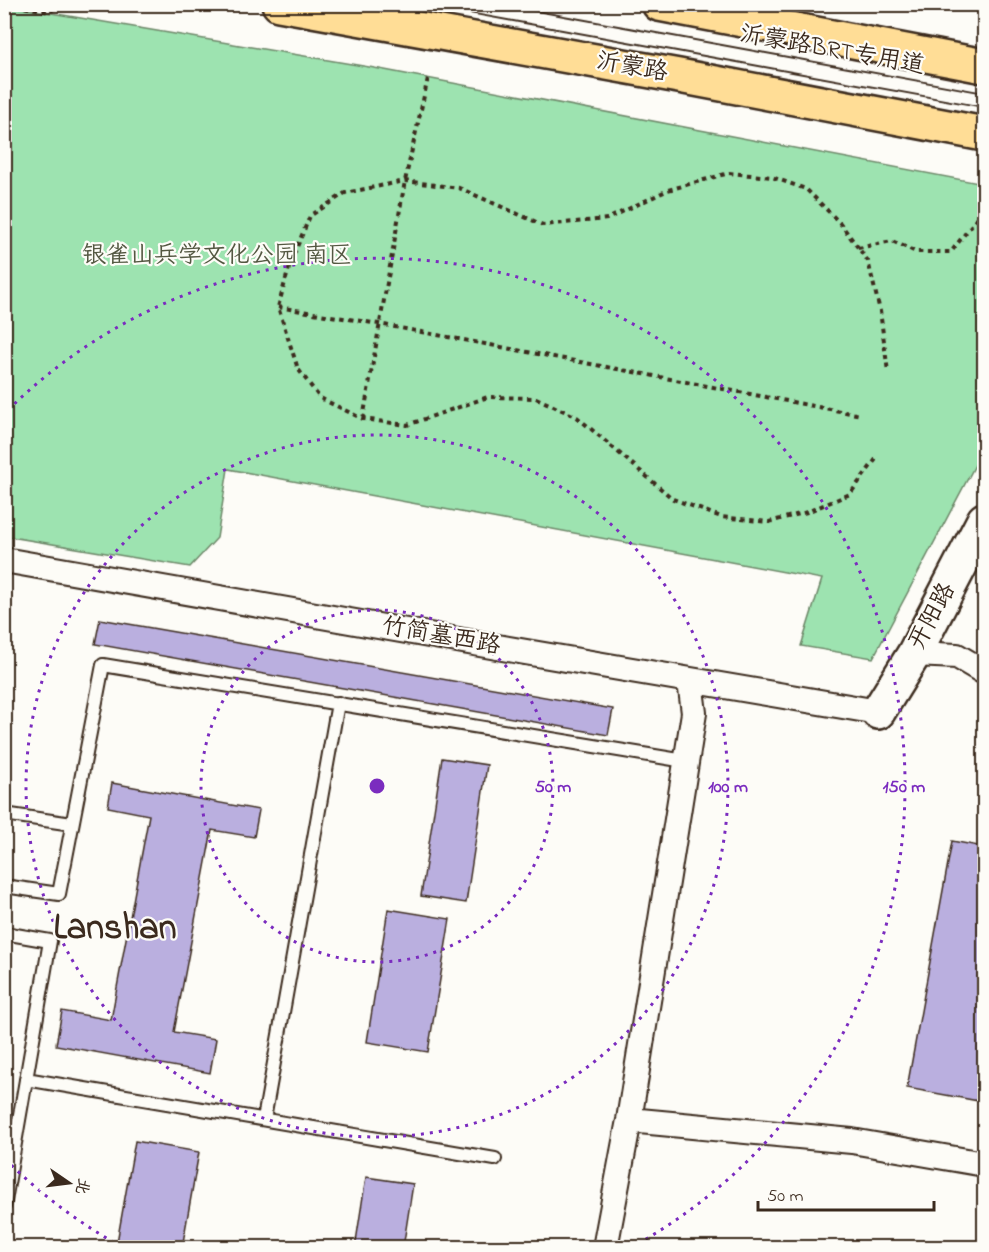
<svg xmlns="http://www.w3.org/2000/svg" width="989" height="1252" font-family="'Indie Flower','LXGW WenKai TC',sans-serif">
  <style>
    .green { fill: #9de3b0; stroke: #6c8667; stroke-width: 1.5 }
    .building { fill: #baafdf; stroke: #3b2a1e; stroke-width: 1.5 }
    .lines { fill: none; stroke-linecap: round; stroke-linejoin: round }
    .lane-casing { stroke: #3b2a1e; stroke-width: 16 }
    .street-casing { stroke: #3b2a1e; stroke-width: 28 }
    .secondary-casing { stroke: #3b2a1e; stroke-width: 38 }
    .primary-casing { stroke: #3b2a1e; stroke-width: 38 }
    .path { stroke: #3b2a1e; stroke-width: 4; stroke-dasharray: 4.5 4.5; stroke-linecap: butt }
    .lane { stroke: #fdfcf7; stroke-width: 12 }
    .street { stroke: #fdfcf7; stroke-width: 24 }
    .secondary { stroke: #fdfcf7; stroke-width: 33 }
    .primary { stroke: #ffdd96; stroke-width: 33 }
    .ring { fill: none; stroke: #7b2cbf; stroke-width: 3; stroke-dasharray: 3 6 }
    .labels { text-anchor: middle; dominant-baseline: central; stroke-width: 4.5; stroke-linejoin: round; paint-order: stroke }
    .street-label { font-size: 24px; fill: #3b2a1e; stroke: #fdfcf7 }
    .park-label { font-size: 24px; fill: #545842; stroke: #fdfcf7 }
    .town-label { font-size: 36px; font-weight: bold; fill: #3b2a1e; stroke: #fdfcf7 }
    .centre { fill: #7b2cbf; stroke: #fdfcf7; stroke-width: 3 }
    .ring-label { font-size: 18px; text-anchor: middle; font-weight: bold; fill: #7b2cbf; stroke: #fdfcf7; stroke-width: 4.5; stroke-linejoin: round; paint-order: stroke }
  </style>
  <rect width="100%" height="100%" fill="#fdfcf7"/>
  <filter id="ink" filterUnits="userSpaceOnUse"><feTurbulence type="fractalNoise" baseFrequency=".0167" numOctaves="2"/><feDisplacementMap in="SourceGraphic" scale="12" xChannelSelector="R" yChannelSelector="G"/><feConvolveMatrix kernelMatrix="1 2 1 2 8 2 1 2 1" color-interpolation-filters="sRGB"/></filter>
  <g filter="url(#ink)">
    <path class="green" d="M4,5L369,67L984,184V448L873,658L801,646L822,579L228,469L217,538L190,567L5,536Z"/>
    <path class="building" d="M100,619L613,709L608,735L95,644Z
      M442,758L487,765L466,903L421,896Z
      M112,783L259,810L254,837L212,830L174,1032L216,1039L210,1073L56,1045L62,1011L111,1020L149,815L108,807Z
      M952,841L984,847V1102L907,1088Z
      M388,909L450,919L428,1052L367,1042Z
      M135,1141L199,1152L182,1248H116Z
      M366,1177L413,1184L403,1248H355Z"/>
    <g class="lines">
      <g class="lane-casing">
        <path id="lane" d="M459,4L984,100
          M4,814L72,824
          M4,886L59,894L103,665L685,761
          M4,933L50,941L4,1207
          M26,1079L495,1159
          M264,1119L338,703"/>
      </g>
      <g class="street-casing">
        <path id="street" d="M4,560C296,611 586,664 878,712
          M914,654L957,656L984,672
          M629,1120L852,1141L984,1164
          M605,1248L629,1120L694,713L690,681"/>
      </g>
      <g class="secondary-casing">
        <path id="secondary" d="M878,712L914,654L984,520"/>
      </g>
      <g class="primary-casing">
        <path id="primary" d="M279,4L679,76L984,134
          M659,4L984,66"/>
      </g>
      <path class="path" d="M7,4L49,12L61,4
        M858,248L892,241L916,252H951L977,218L984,214
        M278,307L379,324L861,415
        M363,419L405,181L428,78
        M876,459L850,494L807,512L769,522L721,517L673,499L577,417L536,398L488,397L407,425L363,419L320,398L298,369L278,307L291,261L310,216L345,193L405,181L459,188L543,225L607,219L668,190L729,173L772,177L806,189L840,223L868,261L880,311L888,372"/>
      <use href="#lane" class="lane"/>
      <use href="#street" class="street"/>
      <use href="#secondary" class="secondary"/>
      <use href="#primary" class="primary"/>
    </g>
  </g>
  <g class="ring">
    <circle cx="377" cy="786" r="176"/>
    <circle cx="377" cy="786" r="351"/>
    <path d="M122 1247A527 527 0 0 1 8 1162M8 410A527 527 0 1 1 632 1247"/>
  </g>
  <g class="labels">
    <g class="street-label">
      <text transform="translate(832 51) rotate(10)">沂蒙路BRT专用道</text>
      <text transform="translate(632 68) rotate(10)">沂蒙路</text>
      <text transform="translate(933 617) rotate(-62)">开阳路</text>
      <text transform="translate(441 637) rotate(10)">竹简墓西路</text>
    </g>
    <g class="park-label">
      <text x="217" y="256">银雀山兵学文化公园 南区</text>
    </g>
    <g class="town-label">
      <text x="115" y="929">Lanshan</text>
    </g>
  </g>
  <circle cx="377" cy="786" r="9" class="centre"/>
  <g class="ring-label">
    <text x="553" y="792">50 m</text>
    <text x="728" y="792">100 m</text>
    <text x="904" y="792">150 m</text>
  </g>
  <rect width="989" height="1252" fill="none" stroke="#fdfcf7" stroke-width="24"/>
  <rect x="12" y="12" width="965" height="1228" fill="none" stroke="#3b2a1e" stroke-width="2" filter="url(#ink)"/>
  <g transform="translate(69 1183) rotate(104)" stroke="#fdfcf7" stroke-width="4.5" paint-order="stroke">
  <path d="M0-4.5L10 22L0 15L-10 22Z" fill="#3b2a1e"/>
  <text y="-9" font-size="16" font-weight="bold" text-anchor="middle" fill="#3b2a1e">北</text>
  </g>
  <path d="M758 1201v9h176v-9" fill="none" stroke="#3b2a1e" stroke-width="3"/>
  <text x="767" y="1201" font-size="18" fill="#3b2a1e" stroke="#fdfcf7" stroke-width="4.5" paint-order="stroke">50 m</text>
</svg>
